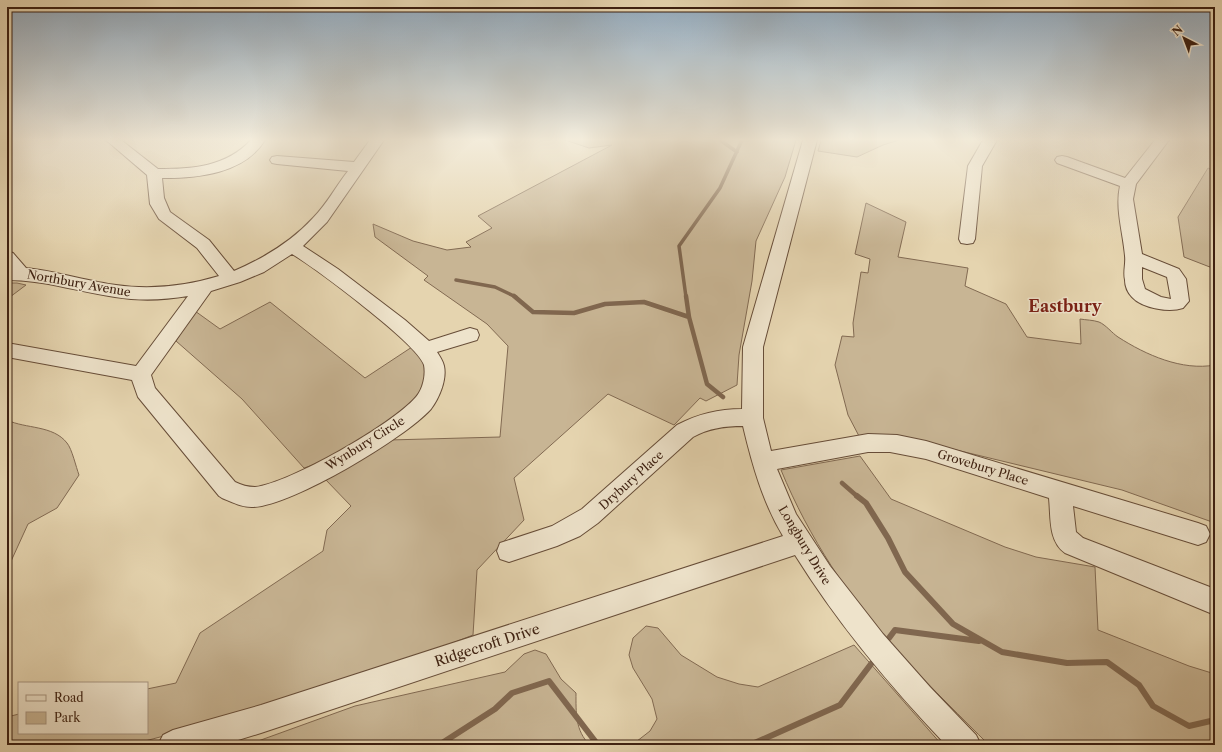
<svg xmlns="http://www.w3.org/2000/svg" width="1222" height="752" font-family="'Libre Caslon Text',serif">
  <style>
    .green { fill: #c8b594; stroke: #826a52 }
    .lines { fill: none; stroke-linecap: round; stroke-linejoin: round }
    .stream-far2 { stroke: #80674f; stroke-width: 3.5 }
    .stream-far1 { stroke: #80674f; stroke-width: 4.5 }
    .stream { stroke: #80674f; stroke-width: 6 }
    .minor-casing { stroke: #674d38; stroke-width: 2 }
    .minor { fill: #eee3cb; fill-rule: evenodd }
    .labels { text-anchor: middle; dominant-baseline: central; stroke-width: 3; stroke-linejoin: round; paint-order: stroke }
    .street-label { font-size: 12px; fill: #3d2011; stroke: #eee3cb }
    .near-street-label { font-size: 14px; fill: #3d2011; stroke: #eee3cb }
    .district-label { font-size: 16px; font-weight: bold; fill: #7a1f14; stroke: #eee3cb }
  </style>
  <rect width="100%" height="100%" fill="#e5d4af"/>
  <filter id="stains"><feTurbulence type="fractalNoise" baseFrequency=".005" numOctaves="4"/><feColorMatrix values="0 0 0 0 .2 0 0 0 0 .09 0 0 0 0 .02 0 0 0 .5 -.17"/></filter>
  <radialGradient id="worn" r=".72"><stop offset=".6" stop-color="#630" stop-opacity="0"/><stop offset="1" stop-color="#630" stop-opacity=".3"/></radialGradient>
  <path class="green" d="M565,140H796L785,177L756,241L752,281L739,355L737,385L706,401L700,398L674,425L608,394L514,478L524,520L477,570L473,635L417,657L250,713L130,745H7V717L19,714V733H147V689L176,683L200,633L323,551L327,530L351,506L325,479L389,440L500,437L508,346L487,324L424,280L428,276L375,237L373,224L413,241L447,250L471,247L466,242L492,228L478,216L612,145L589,148Z
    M821,140H899L883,145L857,157L818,151Z
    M1208,168L1215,171V269L1184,257L1178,217Z
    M866,203L906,222L898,257L968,268L965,286L1006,304L1027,337L1081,344L1080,319C1086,320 1093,320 1099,322C1106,325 1112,333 1118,337C1146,355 1182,371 1215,365V523L1122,490L948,448L914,441L860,438L848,415L835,365L842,336L854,337L853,323L861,272L868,273L870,259L855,254Z
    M7,283H17L26,285L10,297L7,298Z
    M270,302L365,378L412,347C421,357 429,365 428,379C427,402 345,450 324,460C318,463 311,466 304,468L242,399L176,341L195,311L220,329Z
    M7,420C26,429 53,425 67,443C72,449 76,467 79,475L57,508L28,524L7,570Z
    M860,456L891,499L1005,547L1036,557L1095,567L1098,630L1189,666L1215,674V745H989C933,689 875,634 832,567C812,536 795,504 781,470Z
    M646,626L658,628L681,655L717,677L739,684L758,687L854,645L942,745H632L650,731L657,719L652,699L633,668L629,655L633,638Z
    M535,650L546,654L561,679L576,693C576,712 575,731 590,745H247L355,706L505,672L524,654Z"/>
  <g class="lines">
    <path class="stream-far2" d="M720,140L737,152
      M456,280L495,287L516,297
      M686,297L679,246L720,188L742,140"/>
    <path class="stream-far1" d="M514,296L533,312L574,313L605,304L644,302L689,317
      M686,296L689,317L707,384L723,397
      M842,483L858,497"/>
    <path class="stream" d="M857,496L866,503L888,538L905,572L953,624L1002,652L1067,663L1107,662L1139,685L1153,706L1189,726L1215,720
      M889,638L895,630L979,641
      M439,745L495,709L512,693L549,681L598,745
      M750,745L840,705L871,664"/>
    <g class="minor-casing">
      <path id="minor" d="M106,140H121L158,169C192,169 226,167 251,140H265C244,174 198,178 162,178L164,198L170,212L209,240L234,271C264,258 291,242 313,218C327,204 336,186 348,171L277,164L272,163L270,160L272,157L277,156L354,162L370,140H384L327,222L303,246L338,269L405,320L429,341L470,328L477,330L479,335L477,340L437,352C440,357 443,361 444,366C447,380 439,398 431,409C405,438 293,505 254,507C243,508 232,502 222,498L219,496L138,397L132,380L7,357V343L136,366L188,296C165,300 139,301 115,297C79,292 45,280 7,280V251L13,253L26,268C56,271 86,281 116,285C150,290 186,286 219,276L197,248L159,219L150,204L147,175ZM292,254C315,268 418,344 424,365C426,375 423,389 416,397C393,424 290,483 255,487C248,487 241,485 235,482L155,388L151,375L211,291L240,282L264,272Z
        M803,140H817L763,347V418L771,451L868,434L897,435L926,441L1198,523L1206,526L1210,534L1206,542L1198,545L1073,506L1076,532L1083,538L1215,589V615L1065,553C1048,541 1051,517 1049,498L926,459L890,452H868L777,469L796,514L830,566L883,634L930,687L976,735L981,745H946C890,686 838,624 795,555L261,733L222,745H158L163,735L173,730L261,705L783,536C763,503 752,464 743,426C725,426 709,428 693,437L598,523L580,536L557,546L509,562L500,559L497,551L500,543L552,526L582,509L677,425C698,414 718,409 742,409L743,347Z
        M983,140H997L982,166L975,239L973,243L967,244L961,243L959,239L968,166Z
        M1155,140H1169L1136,184L1133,199L1142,254L1179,269L1186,279L1189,301L1183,308C1169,313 1142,308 1132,297C1128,293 1125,286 1125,280C1123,272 1126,264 1125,256C1123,232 1115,209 1120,186L1057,163L1055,160L1057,157L1062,156L1067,157L1125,178ZM1142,267L1167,277L1171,299L1161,297L1145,289L1142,279Z"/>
    </g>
    <use href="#minor" class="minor"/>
  </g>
  <linearGradient id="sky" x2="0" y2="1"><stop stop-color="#90a8bc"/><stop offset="0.57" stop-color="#f3ecdb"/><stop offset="1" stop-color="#f3ecdb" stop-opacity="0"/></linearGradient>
  <rect width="1222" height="245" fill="url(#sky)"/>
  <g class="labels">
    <g class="street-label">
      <text transform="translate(79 283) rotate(10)">Northbury Avenue</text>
      <text transform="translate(365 443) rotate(-32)">Wynbury Circle</text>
      <text transform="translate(983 467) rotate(17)">Grovebury Place</text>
      <text transform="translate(631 480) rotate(-42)">Drybury Place</text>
      <text transform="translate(805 545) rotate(59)">Longbury Drive</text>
    </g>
    <g class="near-street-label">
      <text transform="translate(487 645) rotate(-18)">Ridgecroft Drive</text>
    </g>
    <g class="district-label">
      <text x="1065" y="306">Eastbury</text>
    </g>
  </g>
  <rect width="1222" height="752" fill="none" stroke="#e5d4af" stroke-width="24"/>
  <rect x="8" y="8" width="1206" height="736" fill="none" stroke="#3d2011" stroke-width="2"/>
  <rect x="12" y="12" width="1198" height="728" fill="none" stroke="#3d2011"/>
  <rect x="18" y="682" width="130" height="52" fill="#eee3cb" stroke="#a79581"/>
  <rect x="26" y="695" width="20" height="6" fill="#eee3cb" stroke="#a79581"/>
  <text x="54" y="702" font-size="12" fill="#3d2011">Road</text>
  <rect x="26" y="712" width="20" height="12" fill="#c8b594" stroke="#a79581"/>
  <text x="54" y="722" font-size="12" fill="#3d2011">Park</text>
  <g transform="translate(1184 38) rotate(318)" stroke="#eee3cb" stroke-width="3" paint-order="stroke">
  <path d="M0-3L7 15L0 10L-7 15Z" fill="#3d2011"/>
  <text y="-6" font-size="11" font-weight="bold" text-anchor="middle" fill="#3d2011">N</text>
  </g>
  <rect width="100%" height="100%" filter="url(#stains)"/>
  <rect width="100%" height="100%" fill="url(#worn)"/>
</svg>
